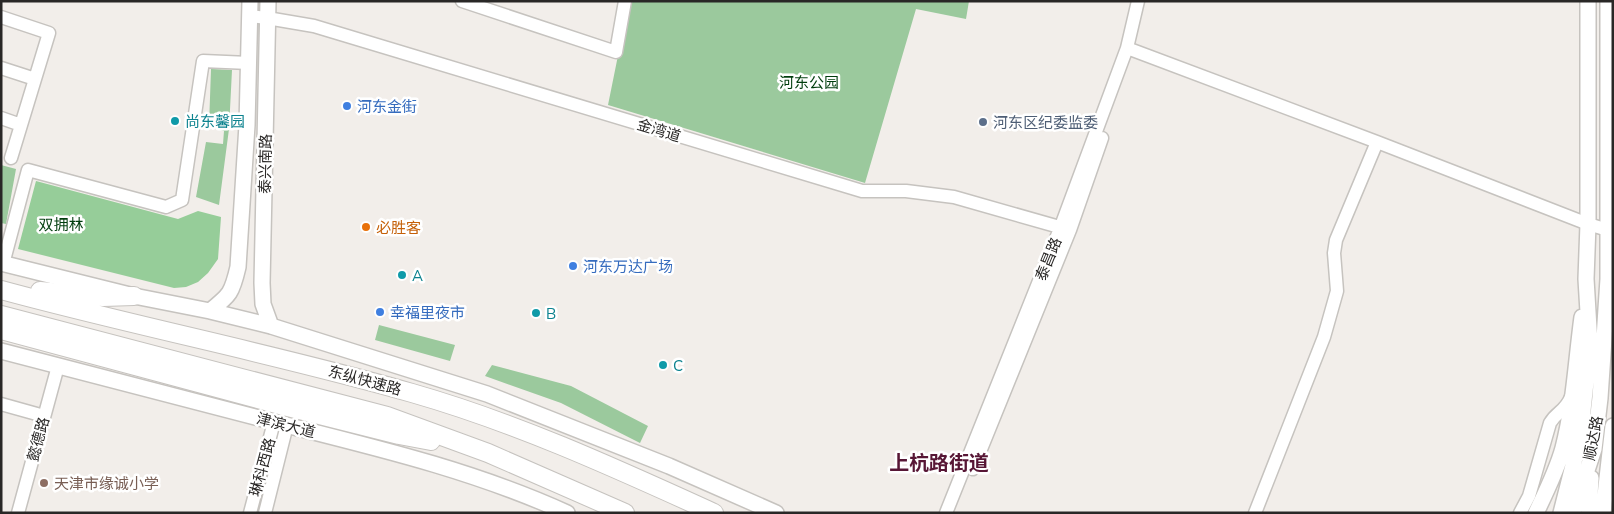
<svg xmlns="http://www.w3.org/2000/svg" width="1614" height="514" font-family="Mulish,'Noto Sans SC',sans-serif">
  <style>
    .green { fill: #9bc99d }
    .forest { fill: #96cd99 }
    .lines { fill: none; stroke-linecap: round; stroke-linejoin: round }
    .minor-casing { stroke: #c6c3bf; stroke-width: 15 }
    .major-casing { stroke: #c6c3bf; stroke-width: 18 }
    .highway-casing { stroke: #c6c3bf; stroke-width: 20 }
    .minor { stroke: #fff; stroke-width: 12 }
    .major { stroke: #fff; stroke-width: 15 }
    .highway { stroke: #fff; stroke-width: 18 }
    .shop-dot { fill: #3f7fe0; stroke: #fff; stroke-width: 2 }
    .culture-dot { fill: #0f9aa8; stroke: #fff; stroke-width: 2 }
    .service-dot { fill: #5c6f8a; stroke: #fff; stroke-width: 2 }
    .food-dot { fill: #e8710a; stroke: #fff; stroke-width: 2 }
    .education-dot { fill: #8d6e63; stroke: #fff; stroke-width: 2 }
    .labels { text-anchor: middle; dominant-baseline: central; stroke-width: 5; stroke-linejoin: round; paint-order: stroke }
    .park-label { font-size: 15px; fill: #003d0d; stroke: #fff }
    .shop-label { font-size: 15px; fill: #366cbe; stroke: #fff; text-anchor: start }
    .culture-label { font-size: 15px; fill: #0d838f; stroke: #fff; text-anchor: start }
    .service-label { font-size: 15px; fill: #4e5e75; stroke: #fff; text-anchor: start }
    .street-label { font-size: 15px; fill: #292726; stroke: #fff }
    .food-label { font-size: 15px; fill: #c56008; stroke: #fff; text-anchor: start }
    .education-label { font-size: 15px; fill: #785e54; stroke: #fff; text-anchor: start }
    .district-label { font-size: 20px; font-weight: bold; fill: #571635; stroke: #fff }
  </style>
  <rect width="100%" height="100%" fill="#f2eeea"/>
  <path class="green" d="M629,1H969L966,19L916,9L865,183L608,105Z
    M211,69L232,70L229,129L219,205L196,197L206,142L223,144L224,131L209,126Z
    M1,165L16,169L6,224L1,223Z
    M379,325L455,345L450,361L375,340Z
    M492,365L571,386L648,426L640,443L561,403L485,376Z"/>
  <path class="forest" d="M36,181L178,219L198,211L221,217L218,259L208,273L198,282L186,287L174,288L18,249Z"/>
  <g class="lines">
    <g class="minor-casing">
      <path id="minor" d="M462,1L616,52L625,1
        M249,16L267,18L314,26L862,191H906L954,197L1070,230
        M1,17L49,33L11,158
        M1127,48L1377,142L1588,224L1608,230
        M1,68L35,79
        M1,118L21,125
        M3,264L28,170L166,207L182,200L203,61L249,63
        M1,404L44,416
        M973,469L1070,230L1102,138
        M18,513L58,366
        M250,513L274,422
        M265,513L287,425
        M946,513L1061,226L1127,48L1138,1
        M1255,513L1324,337L1337,291L1334,253L1336,240L1377,142
        M1520,513L1529,496L1550,423C1557,411 1565,412 1571,397"/>
    </g>
    <g class="major-casing">
      <path id="major" d="M268,1L262,283L263,304L271,326
        M1,263L134,296L210,311L271,326L487,394L669,466L776,513
        M210,311C230,295 232,293 238,267L247,125L250,1
        M1,351C96,376 191,401 286,425C382,449 477,472 567,513
        M1536,513C1546,492 1557,470 1563,448C1574,405 1576,361 1582,317
        M1561,513L1580,438L1590,345L1586,279L1588,224V1
        M1573,513L1594,449L1600,398L1608,279V1
        M1589,513L1591,478
        M1603,513L1613,426"/>
    </g>
    <g class="highway-casing">
      <path id="highway" d="M1,290C137,327 276,354 412,393C517,423 615,468 714,513
        M40,291L103,297L134,296
        M1,315L387,416L488,453L625,513
        M1,330L280,405L399,435L431,441"/>
    </g>
    <use href="#minor" class="minor"/>
    <use href="#major" class="major"/>
    <use href="#highway" class="highway"/>
  </g>
  <g class="shop-dot">
    <circle cx="347" cy="106" r="5"/>
    <circle cx="573" cy="266" r="5"/>
    <circle cx="380" cy="312" r="5"/>
  </g>
  <g class="culture-dot">
    <circle cx="175" cy="121" r="5"/>
    <circle cx="402" cy="275" r="5"/>
    <circle cx="536" cy="313" r="5"/>
    <circle cx="663" cy="365" r="5"/>
  </g>
  <circle class="service-dot" cx="983" cy="122" r="5"/>
  <circle class="food-dot" cx="366" cy="227" r="5"/>
  <circle class="education-dot" cx="44" cy="483" r="5"/>
  <g class="labels">
    <g class="park-label">
      <text x="809" y="82">河东公园</text>
      <text x="61" y="224">双拥林</text>
    </g>
    <g class="shop-label">
      <text x="357" y="106">河东金街</text>
      <text x="583" y="266">河东万达广场</text>
      <text x="390" y="312">幸福里夜市</text>
    </g>
    <g class="culture-label">
      <text x="185" y="121">尚东馨园</text>
      <text x="412" y="275">A</text>
      <text x="546" y="313">B</text>
      <text x="673" y="365">C</text>
    </g>
    <g class="service-label">
      <text x="993" y="122">河东区纪委监委</text>
    </g>
    <g class="street-label">
      <text transform="translate(659 130) rotate(17)">金湾道</text>
      <text transform="translate(265 164) rotate(-89)">泰兴南路</text>
      <text transform="translate(1048 259) rotate(-68)">泰昌路</text>
      <text transform="translate(365 380) rotate(15)">东纵快速路</text>
      <text transform="translate(286 425) rotate(14)">津滨大道</text>
      <text transform="translate(1593 438) rotate(-79)">顺达路</text>
      <text transform="translate(38 439) rotate(-75)">懿德路</text>
      <text transform="translate(262 467) rotate(-75)">琳科西路</text>
    </g>
    <g class="food-label">
      <text x="376" y="227">必胜客</text>
    </g>
    <g class="education-label">
      <text x="54" y="483">天津市缘诚小学</text>
    </g>
    <g class="district-label">
      <text x="939" y="462">上杭路街道</text>
    </g>
  </g>
  <rect width="1614" height="514" fill="none" stroke="#292726" stroke-width="5"/>
</svg>
